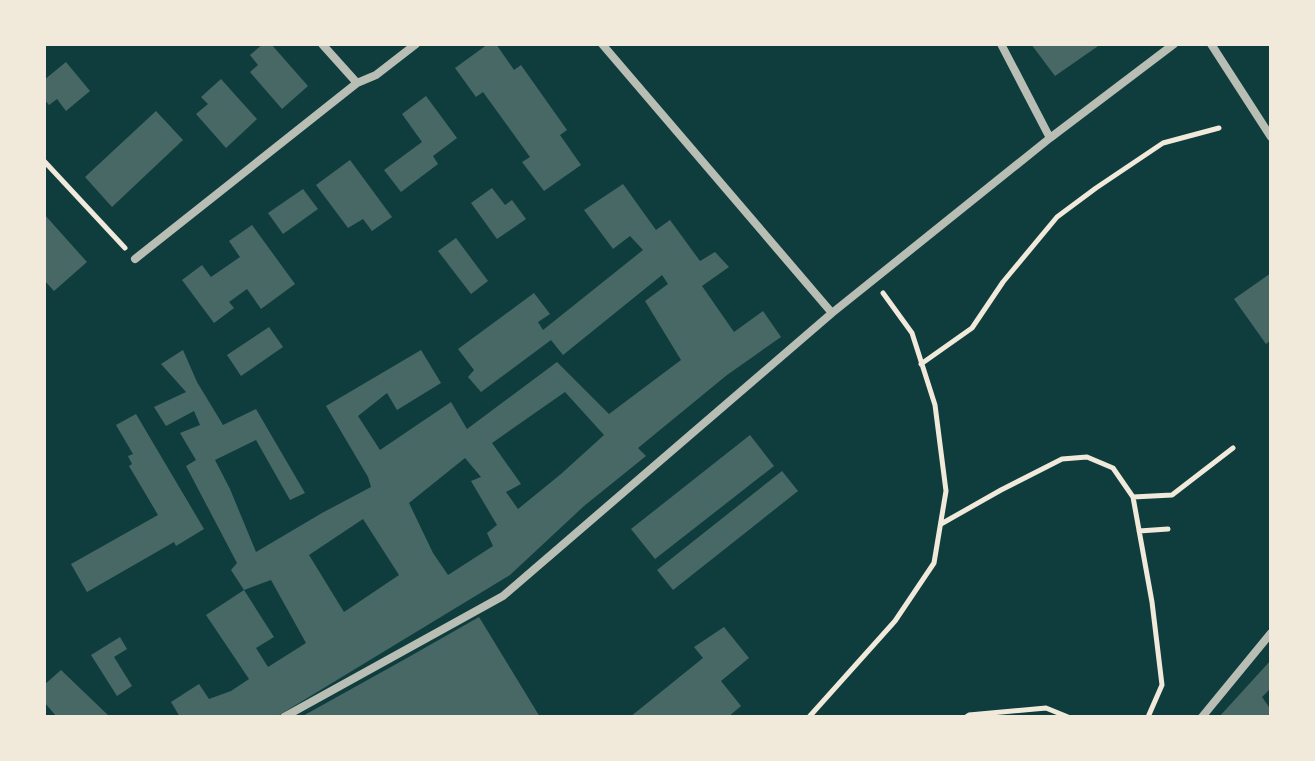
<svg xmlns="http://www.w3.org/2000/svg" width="1315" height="761" font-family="Figtree,sans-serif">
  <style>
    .building { fill: #486865; fill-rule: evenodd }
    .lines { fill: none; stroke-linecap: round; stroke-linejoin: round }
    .path { stroke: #f1e9da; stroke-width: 5 }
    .minor { stroke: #b8beb3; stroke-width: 8 }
  </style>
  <rect width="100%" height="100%" fill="#0f3d3e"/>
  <path class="building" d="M263,44H271L308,86L282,109L250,72L258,65L250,55Z
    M488,44H496L514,70L521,65L567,130L560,135L581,165L544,191L522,162L530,157L483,92L476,97L455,68Z
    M1031,44H1101L1055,76Z
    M66,62L90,91L66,111L57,99L49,105L44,99V80Z
    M221,79L257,119L226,148L196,114L208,104L201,97Z
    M426,96L457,138L433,156L438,164L401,192L384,170L422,142L402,114Z
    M156,111L183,140L112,207L85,177Z
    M350,160L392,217L372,231L363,219L348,228L316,185Z
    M623,184L656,230L670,220L700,261L715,252L729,267L702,286L734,332L763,311L781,337L727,375L638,448L646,456L584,506L510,575L276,717H180L171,702L199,684L209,699L231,691L249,679L206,615L244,590L274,637L256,648L268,667L306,643L271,580L244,590L231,570L237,563L186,466L196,460L180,433L200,425L194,411L166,426L154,407L186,392L161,364L183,350L197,382L223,425L256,409L305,493L290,500L256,440L215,460L230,489L256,552L322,513L371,487L368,477L326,406L421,350L441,383L397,410L387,393L358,416L380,450L451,402L467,429L557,362L609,414L681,360L645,301L668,284L662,275L563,355L551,340L481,392L468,377L474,370L458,349L534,293L550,314L538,322L543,330L643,250L630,236L613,249L584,210ZM565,392L604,435L561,474L518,509L506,492L521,484L492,443ZM465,458L481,477L471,481L497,525L487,533L493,546L448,575L433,553L409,503ZM363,519L399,575L344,612L309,555Z
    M492,188L505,205L512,200L526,219L497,239L471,203Z
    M303,189L318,209L283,234L268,213Z
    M44,214L87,262L54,291L44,280Z
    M252,225L295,284L261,309L247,289L229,302L234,308L214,323L182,280L202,265L211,277L240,257L229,241Z
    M456,238L488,281L471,294L438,251Z
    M1271,273V340L1266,344L1234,299Z
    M269,327L283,347L241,376L227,355Z
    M136,414L204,529L176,546L174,542L87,592L71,564L158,515L129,466L132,464L128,456L133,454L116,425Z
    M750,435L774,466L655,559L631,529Z
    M782,471L798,491L673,590L657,570Z
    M479,617L540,717H301L407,658Z
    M724,627L749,658L721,681L741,706L728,717H630L703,658L694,647Z
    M120,637L127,649L114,657L132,686L117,696L91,655Z
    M1271,660V688L1262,697L1271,710V717H1219Z
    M61,670L110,717H57L44,702V685Z"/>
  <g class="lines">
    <path class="path" d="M44,161L125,248
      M921,364L972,328L1003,282L1057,217L1096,188L1163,143L1219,128
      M1133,497L1172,495L1233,448
      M941,524L1001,490L1062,459L1087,457L1113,468L1133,497L1152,602L1162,685L1148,717
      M1139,531L1168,529
      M809,717L895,621L934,563L946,491L935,405L912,333L883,293
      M966,717L969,715L1046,708L1068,717"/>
    <path class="minor" d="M322,44L357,83
      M602,44L832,313
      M1001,44L1050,138
      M1211,44L1271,137
      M135,259L357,83L376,75L416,44
      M284,717L503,596L832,313L1050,138L1174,44
      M1202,717L1271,633"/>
  </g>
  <rect width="1315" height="761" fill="none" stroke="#f1e9da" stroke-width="92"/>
</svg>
